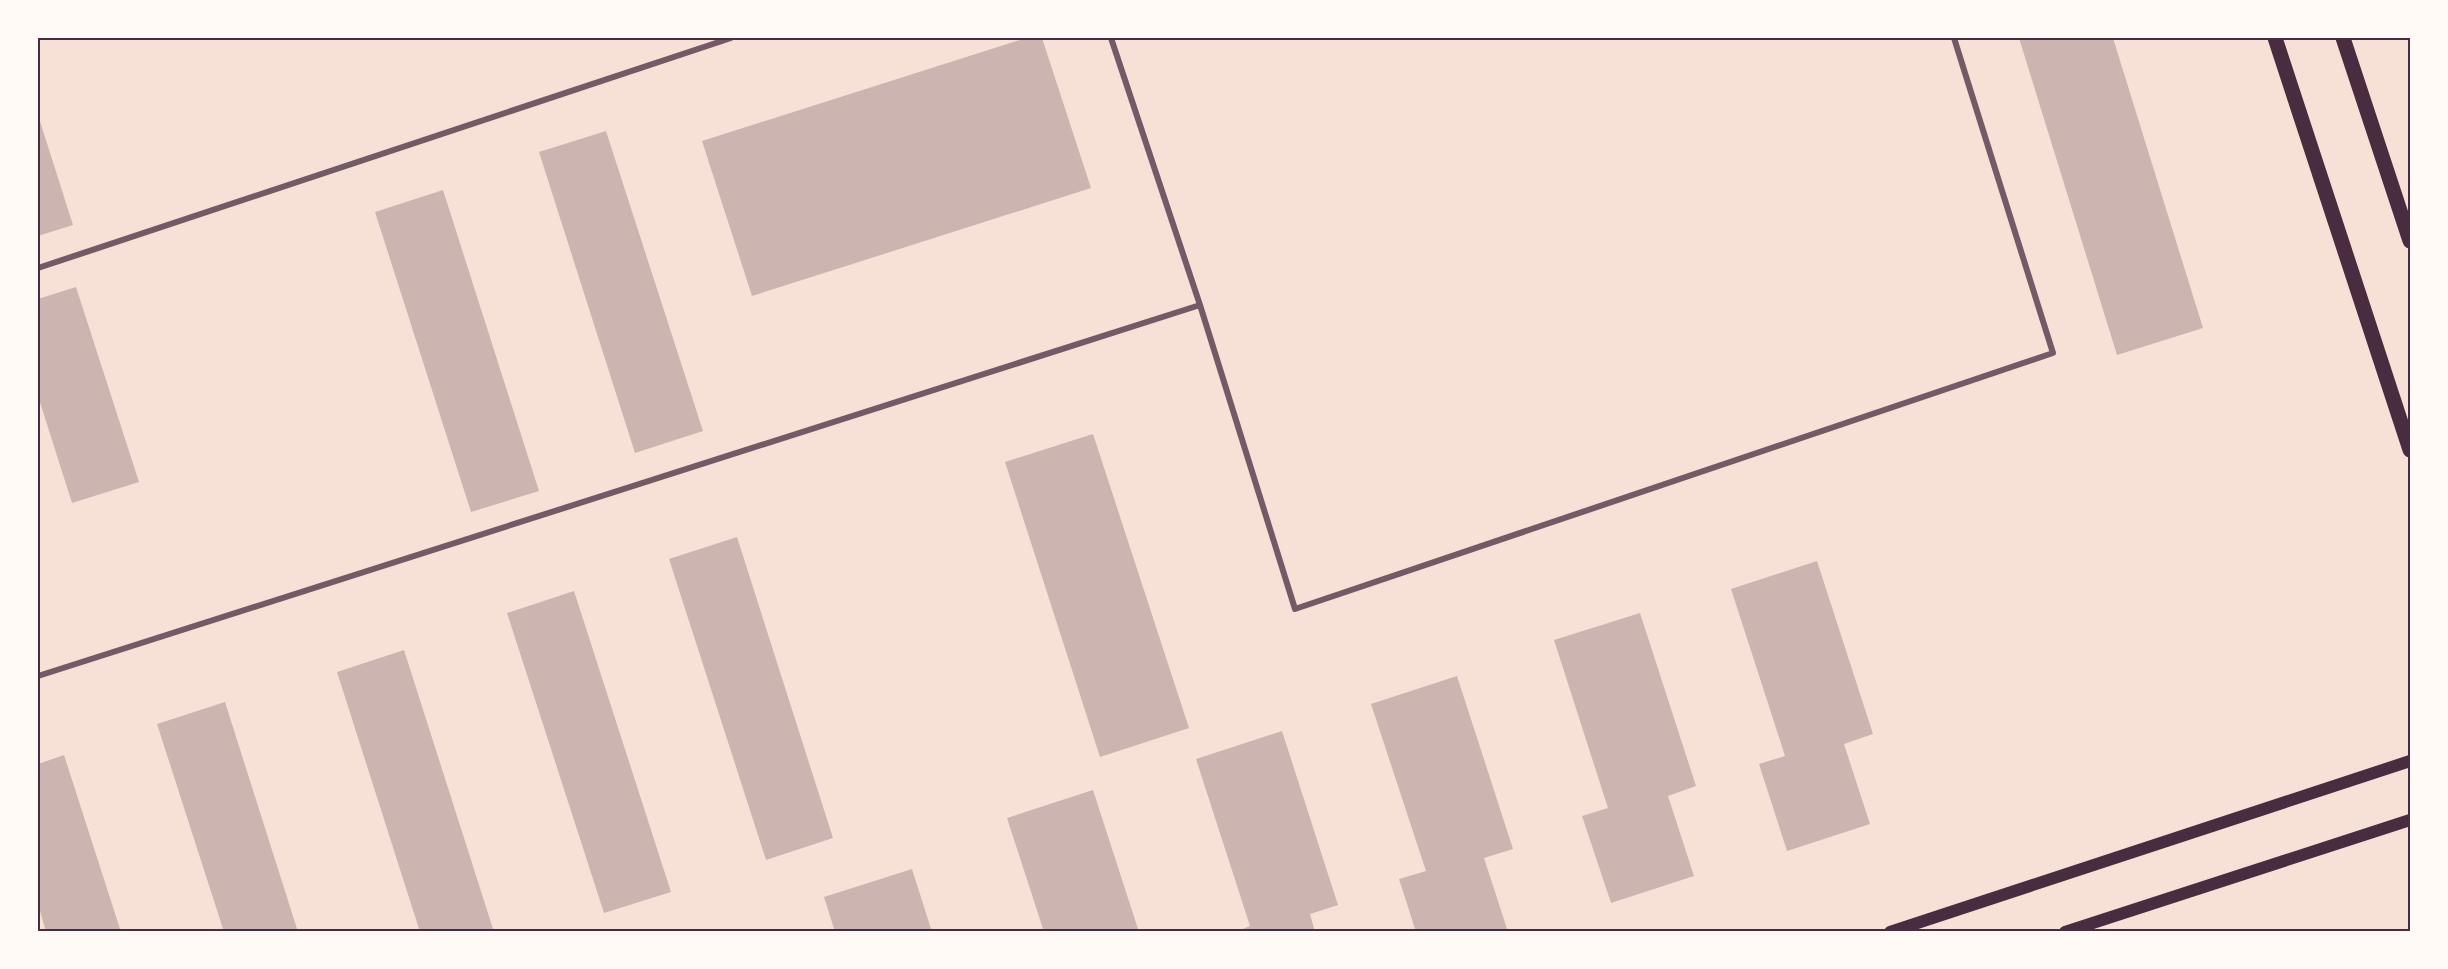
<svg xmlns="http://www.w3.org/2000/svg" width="2448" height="969" font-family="Overpass,sans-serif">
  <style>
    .building { fill: #ccb4b1 }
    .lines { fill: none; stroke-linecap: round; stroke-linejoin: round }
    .minor { stroke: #755966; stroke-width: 6 }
    .secondary { stroke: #4a2c40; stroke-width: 12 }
    .primary { stroke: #4a2c40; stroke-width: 15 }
    .neatline { fill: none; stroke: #4a2c40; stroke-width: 2 }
  </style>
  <rect width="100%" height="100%" fill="#f7e1d7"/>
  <path class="building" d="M1026,38H1042L1091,188L752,296L702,141Z
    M2019,38H2113L2203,328L2117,355Z
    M38,115L73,225L38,236Z
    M606,131L703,431L635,453L539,152Z
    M443,190L539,491L471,512L375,212Z
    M76,287L139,482L72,503L38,396V299Z
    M1093,434L1189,728L1100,757L1005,462Z
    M737,537L833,838L766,860L669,559Z
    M1817,561L1873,734L1844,744L1870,824L1787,851L1759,764L1785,756L1731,589Z
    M574,591L671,892L604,913L507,613Z
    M1640,613L1696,786L1668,796L1694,876L1611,903L1582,816L1608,808L1554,640Z
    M404,650L494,932H420L337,672Z
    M1457,676L1513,849L1484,858L1508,932H1416L1399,879L1426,871L1371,704Z
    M225,702L298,932H224L157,724Z
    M1282,731L1338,905L1310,914L1315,932H1235L1250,926L1196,759Z
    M64,755L121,932H46L38,904V764Z
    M1093,790L1139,932H1044L1007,818Z
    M912,869L932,932H835L824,897Z"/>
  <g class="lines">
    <path class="minor" d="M1111,38L1200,305
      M38,268L731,38
      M38,676L1200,305L1295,609L2053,353L1954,38"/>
    <path class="secondary" d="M1890,932L2410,761
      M2065,932L2410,820"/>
    <path class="primary" d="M2275,38L2410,450
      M2343,38L2410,241"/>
  </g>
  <rect width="2448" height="969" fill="none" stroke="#fffaf5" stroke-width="78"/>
  <rect x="39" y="39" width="2370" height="891" class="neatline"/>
</svg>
